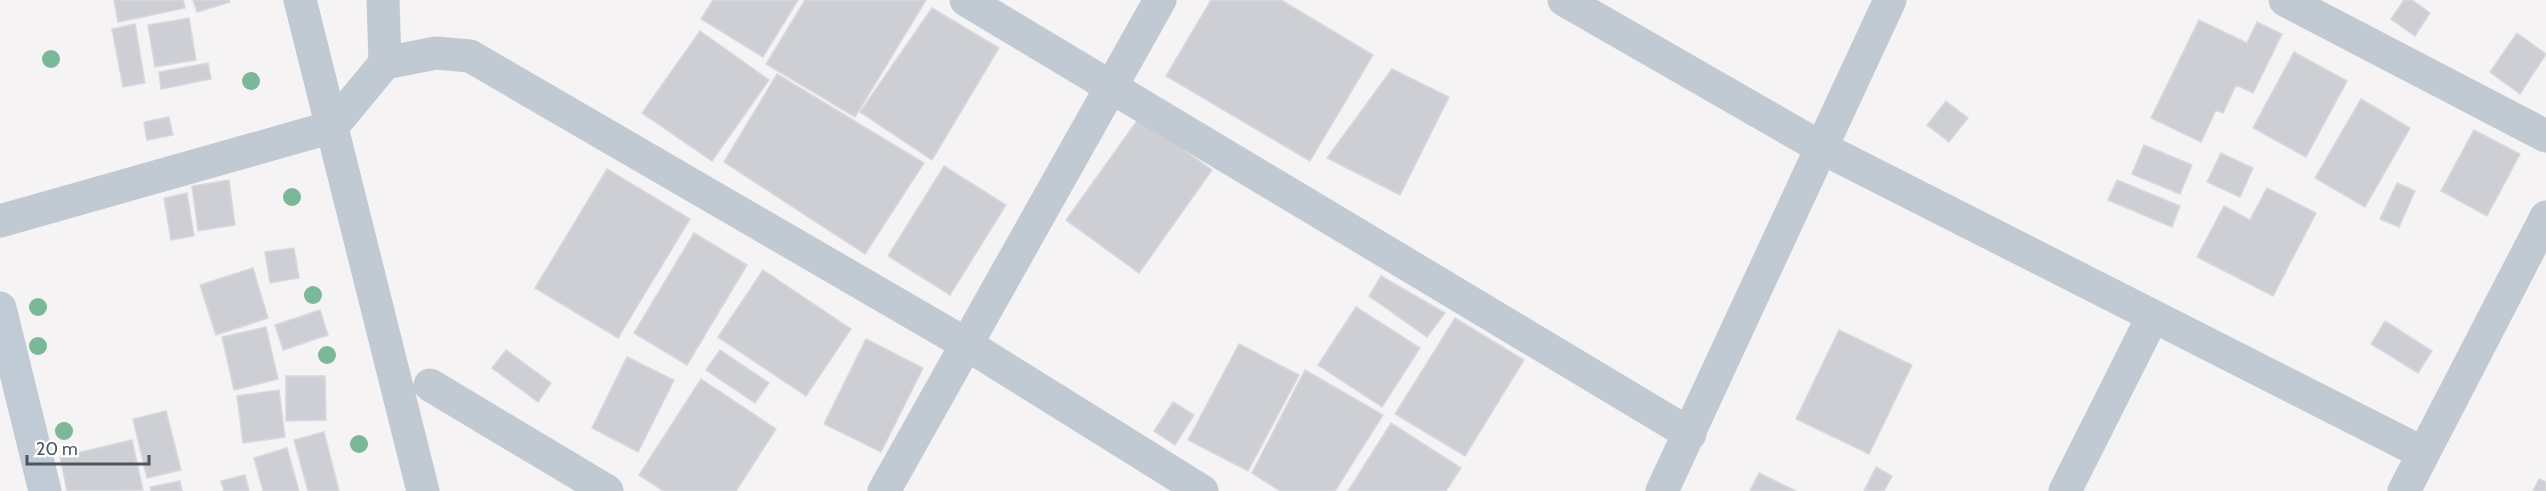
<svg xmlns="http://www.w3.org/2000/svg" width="2546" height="491" font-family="Cabin,sans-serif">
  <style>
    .building { fill: #cdcfd5; stroke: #d7d9de; stroke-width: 1.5 }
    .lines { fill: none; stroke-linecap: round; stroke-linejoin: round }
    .street { stroke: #c1cad2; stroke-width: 33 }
    .secondary { stroke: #c1cbd6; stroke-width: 33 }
    .tree { fill: #7bb799 }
  </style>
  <rect width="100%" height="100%" fill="#f5f3f3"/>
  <path class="building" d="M114,0H183L185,8L118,22Z
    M193,0H229L230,2L197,12Z
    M713,0H798L763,57L701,19Z
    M805,0H926L855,117L766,64Z
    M1211,0H1281L1373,55L1310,161L1166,76Z
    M2404,0H2412L2430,13L2415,36L2391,19Z
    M932,8L999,48L932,160L860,112Z
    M189,18L196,60L155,67L148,25Z
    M2199,20L2247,43L2257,22L2282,34L2253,93L2236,85L2223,113L2216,110L2201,142L2151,118Z
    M135,24L145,83L123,87L112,29Z
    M700,31L769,80L712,161L642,113Z
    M2517,33L2546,54L2520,94L2490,72Z
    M2294,52L2347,81L2306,157L2253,128Z
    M208,63L211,79L161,89L159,72Z
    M1392,69L1449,97L1400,195L1327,158Z
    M777,74L924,163L865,254L724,162Z
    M2361,99L2410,128L2365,207L2315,178Z
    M1946,101L1968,118L1949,142L1927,125Z
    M169,117L173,135L147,140L144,122Z
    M1139,118L1212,170L1139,273L1066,220Z
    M2474,130L2520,154L2487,216L2441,191Z
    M2144,145L2192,165L2180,194L2132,174Z
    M2221,153L2253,168L2240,197L2207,182Z
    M944,166L1006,205L950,295L888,256Z
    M607,169L690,219L618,338L535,288Z
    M229,180L235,225L198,231L192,186Z
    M2117,180L2180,206L2172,227L2108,200Z
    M2397,183L2415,191L2399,227L2380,219Z
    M2267,188L2316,213L2273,296L2197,257L2224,206L2250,220Z
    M187,193L194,236L171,240L164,198Z
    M694,233L747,265L687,365L634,333Z
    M294,248L299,278L270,283L265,252Z
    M253,268L268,318L216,335L200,285Z
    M763,270L851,329L806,396L718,337Z
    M1381,276L1445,313L1427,337L1369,296Z
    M1356,307L1420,348L1382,407L1318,365Z
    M320,310L328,335L283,350L275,325Z
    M1455,318L1524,360L1465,456L1395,414Z
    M2385,321L2432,351L2418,373L2371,344Z
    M266,327L278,379L234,390L222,337Z
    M1839,330L1912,365L1869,454L1796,419Z
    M866,339L923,368L881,452L824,424Z
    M1239,344L1299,375L1248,471L1188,440Z
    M506,350L551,383L538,402L492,368Z
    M720,350L769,383L755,403L706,370Z
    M627,357L674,380L638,452L592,428Z
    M1305,370L1383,415L1335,491H1280L1252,473Z
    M286,376H325L326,420L286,421Z
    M701,379L776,429L736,491H663L639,475Z
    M279,390L285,437L243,443L237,396Z
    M1173,402L1194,415L1175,445L1154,431Z
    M166,411L181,470L147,478L133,419Z
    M1391,423L1461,468L1446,491H1348Z
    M324,432L339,491H308L294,440Z
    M132,440L143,490L67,491L60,457Z
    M287,448L299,491H263L254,458Z
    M1876,467L1892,476L1884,491H1864Z
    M1759,473L1796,491H1750Z
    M245,475L249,491H224L221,481Z
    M2539,479L2546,482V491H2533Z
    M180,481L182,491H151L150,487Z"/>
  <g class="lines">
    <path class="street" d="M300,0L423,491
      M383,0L385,63
      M966,0L1690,434
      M1564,0L1820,147L2423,453
      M2285,0L2546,136
      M0,221L332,127L385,63L436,53L470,56L966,344L1202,491
      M430,385L607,491
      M884,491L1160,0
      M1662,491L1890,0
      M2065,491L2153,316
      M2404,491L2546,217"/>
    <path class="secondary" d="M0,308L45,491"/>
  </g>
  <g class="tree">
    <circle cx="51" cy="59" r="9"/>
    <circle cx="251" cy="81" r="9"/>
    <circle cx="292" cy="197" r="9"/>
    <circle cx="313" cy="295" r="9"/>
    <circle cx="38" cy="307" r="9"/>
    <circle cx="38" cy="346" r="9"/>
    <circle cx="327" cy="355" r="9"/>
    <circle cx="64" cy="431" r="9"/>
    <circle cx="359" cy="444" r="9"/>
  </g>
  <path d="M27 455v9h122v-9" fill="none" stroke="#4a5661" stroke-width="3"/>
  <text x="36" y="455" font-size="18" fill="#4a5661" stroke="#ffffff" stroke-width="4.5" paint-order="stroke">20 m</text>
</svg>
